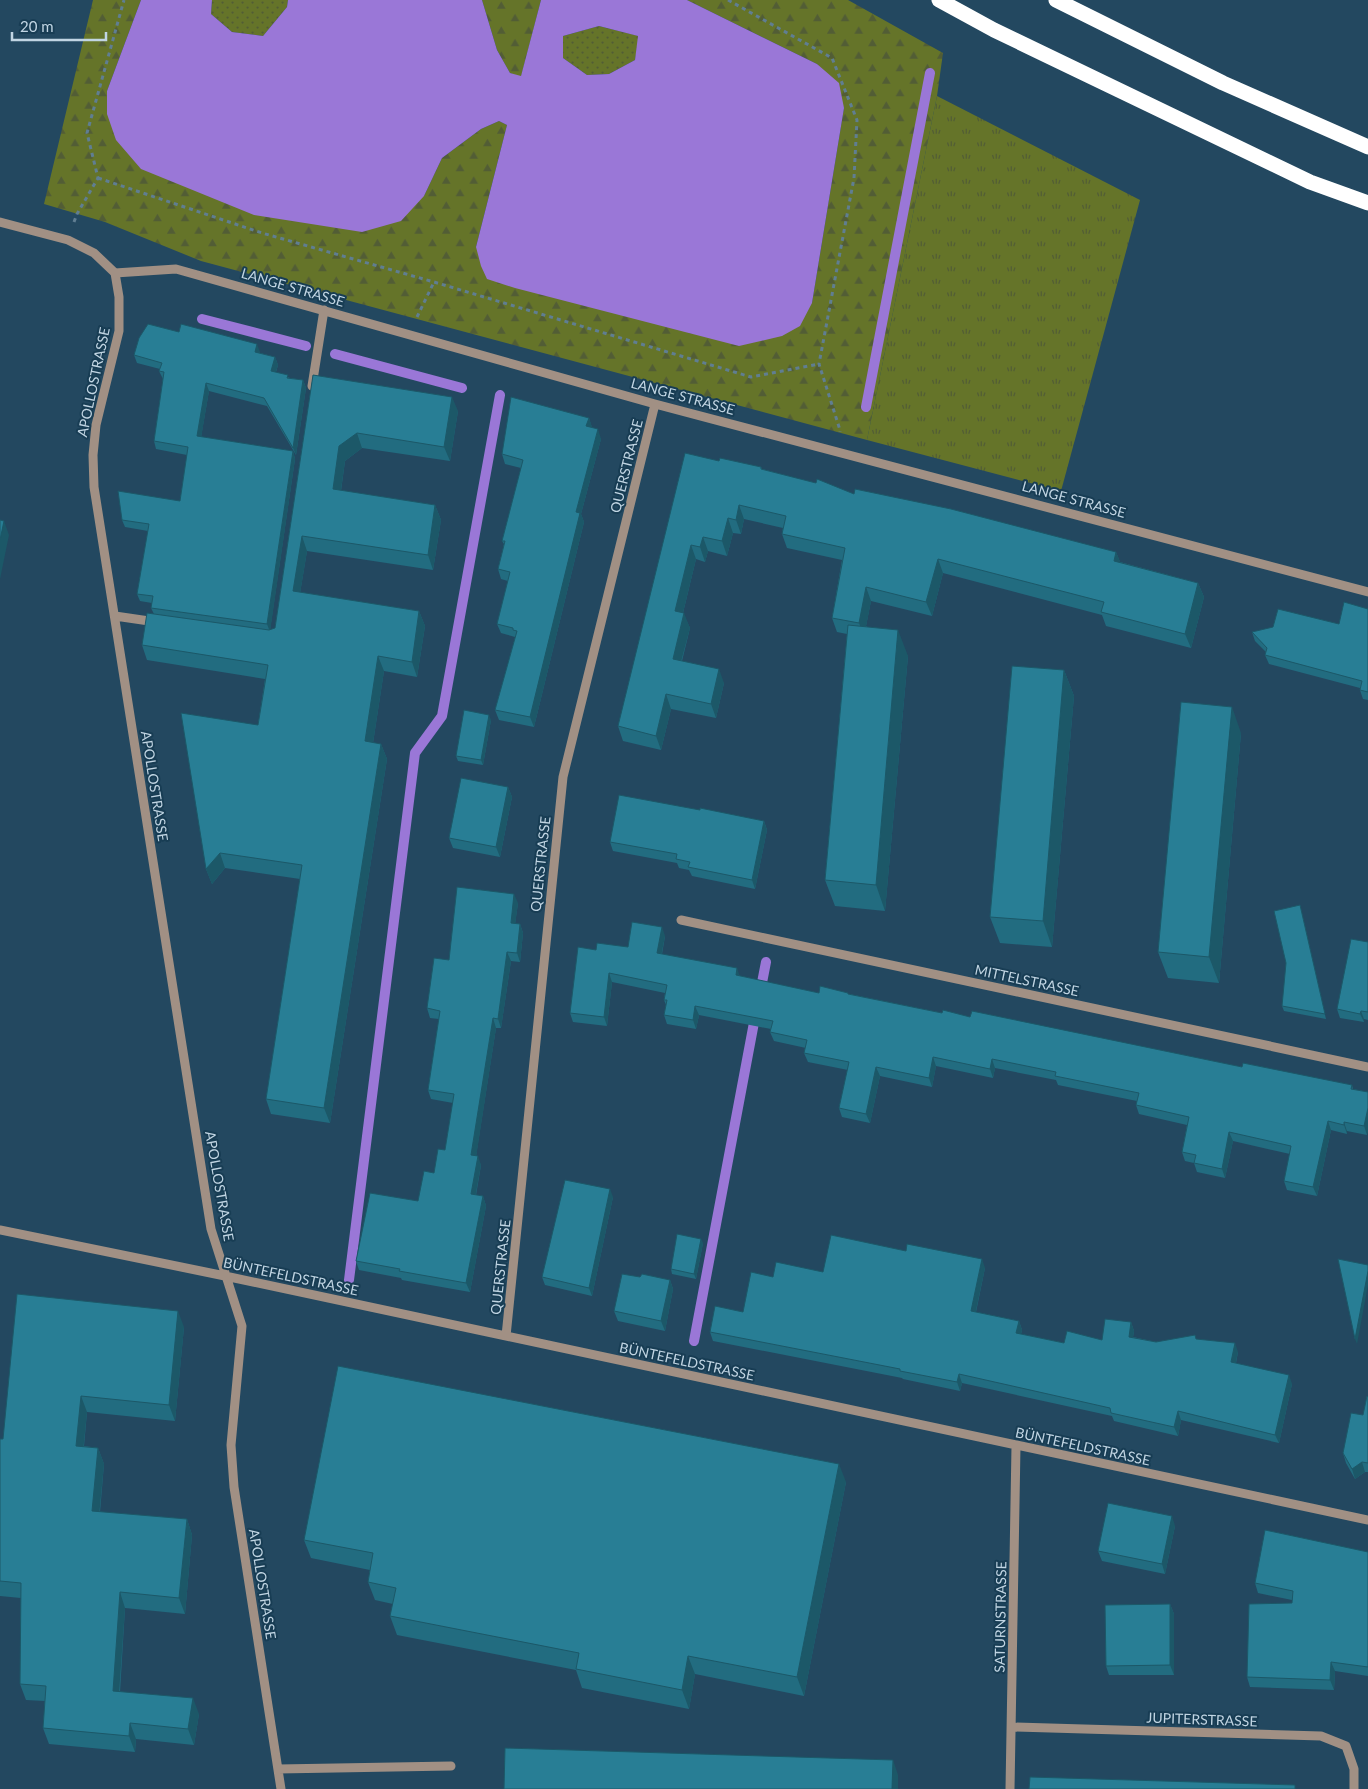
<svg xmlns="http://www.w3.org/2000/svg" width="1368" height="1789" font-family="Lato,sans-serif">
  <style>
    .grass { fill: url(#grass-dots) }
    .forest { fill: url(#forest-firs) }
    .park { fill: url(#park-tufts) }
    .water { fill: #9a77d7; fill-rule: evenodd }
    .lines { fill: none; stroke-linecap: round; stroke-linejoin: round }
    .stream { stroke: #9a77d7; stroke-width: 10 }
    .path { stroke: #607e92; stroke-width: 3; stroke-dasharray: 4 4; stroke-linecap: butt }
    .minor { stroke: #a19084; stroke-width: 9 }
    .highway { stroke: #fff; stroke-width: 15 }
    .wall { fill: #226c80 }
    .shaded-wall { fill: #1c5868 }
    .building { fill: #287e95; stroke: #1c5868 }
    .labels { text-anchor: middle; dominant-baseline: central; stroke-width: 4; stroke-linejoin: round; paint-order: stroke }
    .street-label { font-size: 14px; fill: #c1d5e3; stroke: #183d54 }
  </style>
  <defs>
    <pattern id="grass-dots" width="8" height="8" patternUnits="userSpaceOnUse" patternTransform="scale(1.25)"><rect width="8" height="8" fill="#657429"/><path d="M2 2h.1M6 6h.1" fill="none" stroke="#525d35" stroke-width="1.8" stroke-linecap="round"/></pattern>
    <pattern id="forest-firs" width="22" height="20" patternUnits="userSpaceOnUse" patternTransform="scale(1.25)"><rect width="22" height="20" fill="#657429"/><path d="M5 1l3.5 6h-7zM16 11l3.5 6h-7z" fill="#525d35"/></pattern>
    <pattern id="park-tufts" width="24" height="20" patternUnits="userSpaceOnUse" patternTransform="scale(1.25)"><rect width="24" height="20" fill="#657429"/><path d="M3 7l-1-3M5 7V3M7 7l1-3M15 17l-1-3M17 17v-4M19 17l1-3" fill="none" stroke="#525d35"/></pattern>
  </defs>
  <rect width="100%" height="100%" fill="#234860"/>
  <path class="grass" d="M212,0H288L287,7L263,36L232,32L211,14Z
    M599,26L639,36L635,60L609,74L587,75L563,58V36Z"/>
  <path class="forest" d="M93,0H141L107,91L424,196L442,158L481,129L499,121L507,125L476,247L812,303L844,108L817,64L687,0H848L943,53L937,96L867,440L201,261L105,222L44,204Z
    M482,0H541L521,77L510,73L497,50Z"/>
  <path class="park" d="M937,96L1140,200L1061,491L867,440Z"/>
  <path class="water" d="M141,0H212L211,14L232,32L263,36L287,7L288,0H482L497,50L510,73L521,76L541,0H687L817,64L839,83L844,108L812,303L800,326L782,336L739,346L515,288L487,279L481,266L476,247L507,125L499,121L481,129L442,158L424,196L401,221L362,232L254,215L141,169L116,140L107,114V91ZM599,26L638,36L635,60L609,74L587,75L563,58V36Z"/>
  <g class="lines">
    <path class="stream" d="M202,319L306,346
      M335,354L462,388
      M866,407L930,73
      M760,993L766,962
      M349,1280L415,753L442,716L500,395
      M694,1341L756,1012"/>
    <path class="path" d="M728,0L832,58L857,120L854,178L819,364L840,430V432
      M98,178L262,233L434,282L751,377L819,364
      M74,222L77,214L98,178L87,133L124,0
      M417,317L434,282"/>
    <path class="minor" d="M0,222L68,240L94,253L115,273L176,269L655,404L1368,592
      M115,273L119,297V331L96,425L93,455L94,487L211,1229L242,1326L231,1445L234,1487L281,1789
      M312,386L324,310
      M115,616L156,622
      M681,920L1368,1067
      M0,1230L225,1276L1368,1520
      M506,1336L563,777L655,404
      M1012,1727L1321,1736L1346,1746L1354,1769V1789
      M278,1769L451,1766
      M1010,1789L1016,1446"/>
    <path class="highway" d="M939,0L994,30L1310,182L1368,203
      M1056,0L1223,83L1368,147"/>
  </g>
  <path class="wall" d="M179,332L260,352V353L275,357L278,365L276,372L290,378L303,380L306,388L296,455L267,406L209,391L201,437L293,451L295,459L270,630L275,628L313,375L458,411L450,461L362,448L345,461L341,491L435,505L441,520L433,570L307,551L300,593L419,611L425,626L417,677L384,671L373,743L381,744L387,759L330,1123L271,1114L266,1099L300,879L225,868L212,884L206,869L258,725L265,679L147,660L142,645L154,614L151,608L152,603L140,601L137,594L148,531L125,527L122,520L180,501L187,455L156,449L154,441L163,379L159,371L160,369L137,363L134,355Z
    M589,418L592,428L601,439L581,514L584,522L534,727L499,720L495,710L515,638V637L501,633L497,624L508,581L501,579L498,569L504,544L502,541L521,468L505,464L502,454Z
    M719,461L761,467L762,469L854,494L1116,552L1120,562L1198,583L1204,597L1191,648L1106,626L1102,615L943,573L932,616L871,601L866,626L908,656L885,911L835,906L825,880L847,634L837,632L832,618L842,560L787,548L782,534L783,528L744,519L741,534L733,533L727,556L708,551L705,562L696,559L683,613L690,628L682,661L724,683L716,718L671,709L661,750L623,741L618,726Z
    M1368,609V700L1363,699L1360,690V688L1269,664L1265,655L1266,652L1255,641L1252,632L1339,624Z
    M1064,670L1074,696L1052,947L1000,943L990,917Z
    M491,720L483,765L458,761L456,756Z
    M1241,733L1219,983L1168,978L1158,952Z
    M508,787L512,797L500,857L453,848L449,838Z
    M700,810L764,821L767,830L755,889L692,876L689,870L679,868L677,863L613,851L610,842Z
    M518,903L515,924H520L523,933L520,962L511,961L501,1028H496L476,1156L481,1165L476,1195L483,1196L486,1206L470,1292L402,1280L401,1278L359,1270L356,1261L418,1201L434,1173L445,1150L453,1103L431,1099L428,1090L439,1019L430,1018L427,1008L449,960Z
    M1300,905L1301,910L1326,1019L1284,1011L1282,1006Z
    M665,936L662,954L740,976L819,993L849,994L942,1013L970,1017L1242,1067L1352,1085L1353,1089L1368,1092L1367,1135L1347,1131V1134L1331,1130L1317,1196L1287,1190L1284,1181L1290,1154L1233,1141L1225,1178L1197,1172L1194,1163L1185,1161L1182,1152L1187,1125L1139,1114L1136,1105L1137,1101L1058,1085L1056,1080L995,1068L993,1078L936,1066L932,1087L880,1076L870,1123L842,1117L839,1108L848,1070L808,1062L804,1053L806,1048L774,1041L770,1032L771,1029L699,1015L696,1029L667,1024L664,1015L666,1005L664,1000L665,993L612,982L607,1026L573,1022L570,1013L596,950L628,947Z
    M1368,942V1020L1364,1019V1022L1340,1018L1337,1009Z
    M613,1197L592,1296L545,1285L542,1277Z
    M703,1243L696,1279L672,1274L671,1269Z
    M985,1268L976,1312L1019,1321L1022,1330L1021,1334L1064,1343L1102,1340L1131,1322L1134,1331L1133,1337L1156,1342L1196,1339L1238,1352L1236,1363L1292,1384L1279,1443L1181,1420L1178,1436L1114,1421L1112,1416L962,1383L960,1391L903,1379L902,1378L713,1341L710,1332L743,1312L773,1277L823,1272Z
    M640,1277L670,1280L673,1289L665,1331L618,1321L614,1311Z
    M184,1327L175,1421L87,1412L84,1446L98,1448L104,1464L100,1512L187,1519L192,1535L185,1614L125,1608L120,1692L199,1714L194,1745L136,1739L135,1752L49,1744L43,1728L45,1701L26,1700L20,1684L21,1598L0,1596V1439H3Z
    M1368,1397V1472H1365L1355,1479L1346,1463L1343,1453L1363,1415Z
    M846,1482L804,1696L695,1674L689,1709L582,1688L576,1670L397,1635L390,1616L393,1604L375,1600L368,1582L370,1570L311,1558L304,1540Z
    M1175,1526L1165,1574L1102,1561L1098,1551Z
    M1368,1552V1676L1335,1671L1334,1690L1250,1687L1247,1677L1292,1603V1600L1258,1593L1255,1583Z
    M1170,1604L1174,1614V1675H1109L1106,1666Z"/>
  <path class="shaded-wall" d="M257,344L260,352L258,359L255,352Z
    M275,357L278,365L274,378L271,371Z
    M303,380L306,388L296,455L293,448Z
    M206,383L209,391L200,444L197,436Z
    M452,397L458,411L450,461L444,447Z
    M589,418L592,427L590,436L586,426Z
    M598,429L601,439L581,514L584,522L534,727L530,717L576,512Z
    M357,433L362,448L345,461L339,504L333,489L339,446Z
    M293,451L295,459L270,632L267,624Z
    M435,505L441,520L433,570L428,555Z
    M739,505L744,519L741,534L736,520Z
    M728,518L733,533L727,556L722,541Z
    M4,521L9,535L0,579V540Z
    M302,536L307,551L298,606L293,591Z
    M703,537L708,551L705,562L700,547Z
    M691,545L696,559L680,625L675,611Z
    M1116,552L1122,566L1114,561Z
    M938,559L943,573L932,616L926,602Z
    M1198,583L1204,597L1191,648L1185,634Z
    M866,587L871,601L864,637L859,623Z
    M419,611L425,626L417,677L412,662Z
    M684,613L690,628L678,673L673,659Z
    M898,630L908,656L885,911L876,885Z
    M378,656L384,671L371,756L365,741Z
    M719,669L724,683L716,718L711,704Z
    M1064,670L1074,696L1052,947L1043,921Z
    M666,694L671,709L661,750L656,736Z
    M1232,707L1241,733L1219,983L1209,957Z
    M489,715L491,720L483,765L481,760Z
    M381,744L387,759L330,1123L324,1108Z
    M508,787L512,797L500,857L496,847Z
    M764,821L767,830L755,889L752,880Z
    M220,853L225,868L212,884L206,869Z
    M514,894L518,903L514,933L511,923Z
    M1300,905L1301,910L1326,1019L1325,1014Z
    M520,924L523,933L520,962L517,953Z
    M662,927L665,936L660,962L657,953Z
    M507,952L511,961L501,1028L498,1019Z
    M737,968L740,977L736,975Z
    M609,973L612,982L607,1026L604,1017Z
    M695,1006L699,1015L696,1029L693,1020Z
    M1361,1011L1364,1019V1022L1360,1014Z
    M493,1018L496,1028L475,1164L471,1155Z
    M933,1057L936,1066L932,1087L929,1078Z
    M992,1059L995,1068L993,1078L990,1069Z
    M876,1067L880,1076L870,1123L866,1114Z
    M1368,1108V1132L1367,1135L1364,1126Z
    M1328,1121L1331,1130L1317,1196L1313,1187Z
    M1344,1122L1347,1131V1134L1344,1125Z
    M1229,1132L1233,1141L1225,1178L1222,1169Z
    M478,1156L481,1165L474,1204L471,1194Z
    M610,1189L613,1197L592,1296L589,1288Z
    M483,1196L486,1206L470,1292L466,1283Z
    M701,1239L703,1243L696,1279L694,1274Z
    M982,1259L985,1268L974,1320L971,1311Z
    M1368,1271V1285L1357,1344L1355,1339Z
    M670,1280L673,1289L665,1331L661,1321Z
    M178,1311L184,1327L175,1421L169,1405Z
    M1019,1321L1022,1330L1019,1342L1016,1333Z
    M1131,1322L1134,1331L1132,1345L1129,1337Z
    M1235,1343L1238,1352L1234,1371L1231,1362Z
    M959,1374L962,1383L960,1391L957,1382Z
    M1289,1375L1292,1384L1279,1443L1275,1435Z
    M81,1396L87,1412L82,1462L76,1446Z
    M1178,1411L1181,1420L1178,1436L1174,1427Z
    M98,1448L104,1464L98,1527L92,1511Z
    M1362,1462L1365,1472L1355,1479L1352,1469Z
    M839,1464L846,1482L804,1696L797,1677Z
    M1172,1516L1175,1526L1165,1574L1162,1564Z
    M187,1519L192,1535L185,1614L179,1598Z
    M120,1592L125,1608L118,1708L113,1691Z
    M1170,1604L1174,1614V1675L1170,1665Z
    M688,1656L695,1674L689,1709L682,1690Z
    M1331,1662L1335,1671L1334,1690L1330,1680Z
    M193,1698L199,1714L194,1745L188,1729Z
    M130,1723L136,1739L135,1752L129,1736Z
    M893,1760L898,1775V1789H892Z"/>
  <path class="building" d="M148,324L179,332L181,324L257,344L255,352L275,357L271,371L288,375L287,378L303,380L293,448L264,398L206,383L197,436L293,451L267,624L151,608L153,596L137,594L149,524L122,520L118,491L180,501L188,447L154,441L164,372L159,371L162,363L134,355L139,338Z
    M313,375L452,397L444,447L357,433L339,446L333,489L435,505L428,555L302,536L293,591L419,611L412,662L378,656L365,741L381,744L324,1108L266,1099L302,865L220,853L206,869L181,713L258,725L268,665L142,645L147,613L269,630L275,628Z
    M511,397L589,418L586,426L598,429L576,512L580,513L530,717L495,710L517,631L513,630V628L497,624L510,572L498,569L505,541H502L523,460L502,454Z
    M685,453L719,461L720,458L761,467V469L816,483L817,479L854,494L855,489L951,509L1116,552L1114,561L1198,583L1185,634L1101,612L1104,602L938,559L926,602L866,587L859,623L832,618L845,548L782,534L786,516L739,505L736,520L728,518L722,541L703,537L700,547L691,545L675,611L684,613L673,659L719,669L711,704L666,694L656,736L618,726Z
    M0,520L4,521L0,540Z
    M1344,602L1368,609V692L1360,690L1362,681L1265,655L1267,648L1252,632L1273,627L1278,609L1339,624Z
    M848,625L898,630L876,885L825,880Z
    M1012,666L1064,670L1043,921L990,917Z
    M1181,702L1232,707L1209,957L1158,952Z
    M464,710L489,715L481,760L456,756Z
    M461,778L508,787L496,847L449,838Z
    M619,795L700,810V808L764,821L752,880L688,867L690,862L676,859L677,854L610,842Z
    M457,887L514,894L511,923L520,924L517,953L507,952L498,1019L493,1018L471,1155L478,1156L471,1194L483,1196L466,1283L399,1271L400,1269L356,1261L370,1193L418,1201L424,1171L434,1173L438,1149L445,1150L454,1094L428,1090L440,1011L427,1008L434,958L449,960Z
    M1300,905L1325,1014L1282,1006L1286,963L1274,911Z
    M632,922L662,927L657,953L737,968L736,975L819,993L820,986L848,993V994L942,1013L943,1010L970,1017L972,1011L1242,1067L1243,1063L1352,1085L1351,1089L1368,1092V1108L1364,1126L1344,1122V1125L1328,1121L1313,1187L1284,1181L1291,1146L1229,1132L1222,1169L1194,1163L1196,1155L1182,1152L1189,1117L1136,1105L1139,1093L1055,1076L1056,1072L992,1059L990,1069L933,1057L929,1078L876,1067L866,1114L839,1108L849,1062L804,1053L807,1040L770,1032L773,1021L695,1006L693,1020L664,1015L667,1000H664L667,985L609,973L604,1017L570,1013L578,947L596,950L597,943L628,947Z
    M1351,939L1368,942V1012L1361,1011L1360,1014L1337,1009Z
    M565,1180L610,1189L589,1288L542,1277Z
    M677,1234L701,1239L694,1274L671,1269Z
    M831,1235L906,1251L907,1244L982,1259L971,1311L1019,1321L1016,1333L1064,1343L1067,1331L1102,1340L1105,1319L1131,1322L1129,1337L1156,1342L1195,1335L1196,1339L1235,1343L1231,1362L1289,1375L1275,1435L1178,1411L1174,1427L1111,1413L1110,1408L959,1374L957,1382L900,1371V1369L710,1332L715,1306L743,1312L751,1272L773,1277L776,1262L823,1272Z
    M1338,1259L1368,1265V1271L1355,1339Z
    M622,1274L640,1277L642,1274L670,1280L661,1321L614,1311Z
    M17,1294L178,1311L169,1405L81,1396L76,1446L98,1448L92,1511L187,1519L179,1598L120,1592L113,1691L193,1698L188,1729L130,1723L129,1736L43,1728L46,1686L20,1684L21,1583L0,1581V1439H3Z
    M338,1366L839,1464L797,1677L688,1656L682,1690L576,1669L579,1653L390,1616L396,1588L368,1582L373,1553L304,1540Z
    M1367,1396L1368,1397V1463L1362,1462L1352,1469L1343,1453L1351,1413L1363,1415Z
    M1108,1503L1172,1516L1162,1564L1098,1551Z
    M1265,1530L1368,1552V1667L1331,1662L1330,1680L1247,1677L1249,1604L1292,1603L1293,1591L1255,1583Z
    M1170,1604V1665L1106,1666L1105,1605Z
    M505,1748L893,1760L892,1789H504Z
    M1030,1777L1295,1785V1789H1029Z"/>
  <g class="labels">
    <g class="street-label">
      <text transform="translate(293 287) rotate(16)">LANGE STRASSE</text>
      <text transform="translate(93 382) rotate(-78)">APOLLOSTRASSE</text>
      <text transform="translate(683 396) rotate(15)">LANGE STRASSE</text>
      <text transform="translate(626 466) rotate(-76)">QUERSTRASSE</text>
      <text transform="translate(1074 499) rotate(15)">LANGE STRASSE</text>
      <text transform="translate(155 786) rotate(81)">APOLLOSTRASSE</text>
      <text transform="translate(540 864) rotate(-84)">QUERSTRASSE</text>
      <text transform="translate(1027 980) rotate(12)">MITTELSTRASSE</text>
      <text transform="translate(220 1186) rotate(80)">APOLLOSTRASSE</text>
      <text transform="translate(500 1267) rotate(-84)">QUERSTRASSE</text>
      <text transform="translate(291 1276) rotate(12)">BÜNTEFELDSTRASSE</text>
      <text transform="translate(687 1361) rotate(12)">BÜNTEFELDSTRASSE</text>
      <text transform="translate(1083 1446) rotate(12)">BÜNTEFELDSTRASSE</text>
      <text transform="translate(263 1584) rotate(81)">APOLLOSTRASSE</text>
      <text transform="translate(1000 1617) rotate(-89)">SATURNSTRASSE</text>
      <text transform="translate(1202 1719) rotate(2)">JUPITERSTRASSE</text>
    </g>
  </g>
  <path d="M12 32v8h94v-8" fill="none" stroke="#c1d5e3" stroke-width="2.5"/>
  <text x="20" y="32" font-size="15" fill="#c1d5e3" stroke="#183d54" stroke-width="4" paint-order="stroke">20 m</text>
</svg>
